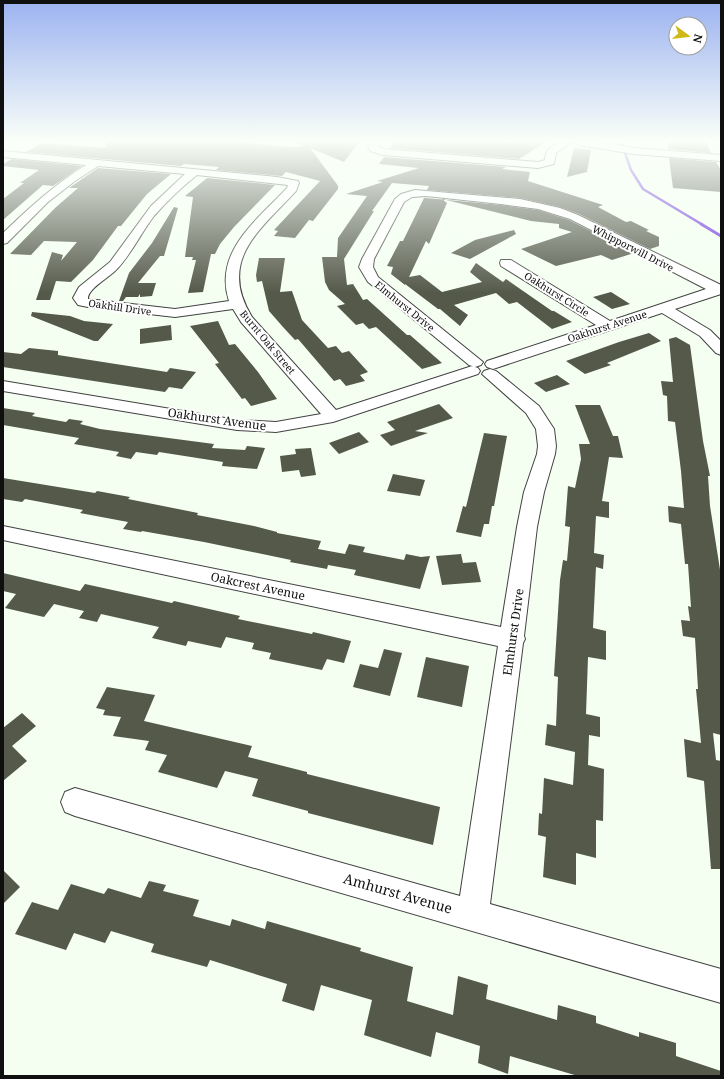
<svg xmlns="http://www.w3.org/2000/svg" width="724" height="1079" font-family="'Noto Serif',serif">
  <style>
    .lines { fill: none; stroke-linecap: round; stroke-linejoin: round }
    .stream-far1 { stroke: #672edb; stroke-width: 2.5 }
    .stream { stroke: #672edb; stroke-width: 3 }
    .building { fill: #54594a }
    .minor-casing { stroke: #424242; stroke-width: 2 }
    .minor { fill: #fff; fill-rule: evenodd }
    .labels { text-anchor: middle; dominant-baseline: central; stroke-width: 4; stroke-linejoin: round; paint-order: stroke }
    .far-street-label { font-size: 10px; fill: #0f0f0f; stroke: #fff }
    .street-label { font-size: 12px; fill: #0f0f0f; stroke: #fff }
    .near-street-label { font-size: 14px; fill: #0f0f0f; stroke: #fff }
  </style>
  <rect width="100%" height="100%" fill="#f4fff1"/>
  <g class="lines">
    <path class="stream-far1" d="M621,142L623,146
      M625,153L631,170L643,189L703,225"/>
    <path class="stream" d="M701,224L721,236"/>
  </g>
  <path class="building" d="M106,142H240L290,147L304,146L296,142H359L344,162L310,148L339,187L338,186V189L313,221L309,220L295,238L274,236L278,231L274,230L320,181L286,172L282,176L216,170L219,167L184,164L181,166L26,152L42,143L106,148Z
    M394,142H546L519,159L390,148Z
    M668,142H706L711,153L668,149Z
    M574,148L591,150L587,172L567,177Z
    M384,157L506,167L502,169L530,172L528,181L603,205L598,207L626,222L631,221L649,230L646,231L659,237V246L650,249L579,214L560,207L520,198L427,190L429,186L392,183L372,211H374L344,259L347,285L353,284L363,300L367,299L407,335H410L442,363L422,369L376,327L369,329L363,323L356,325L337,306L345,304L329,290L325,282L322,257H337L338,238L367,196L346,194L383,182L377,181L419,168L379,164Z
    M669,158L716,162L721,170V192L673,188Z
    M12,159L82,166L53,186L43,185L3,220V199L24,183H20L39,170L3,166V164Z
    M98,168L171,174L147,194L121,226H118L93,260L71,282L56,281L50,300H36L52,252L63,255L61,261L77,242L44,241L31,255L10,254L55,208L78,188H69Z
    M207,178L275,185L234,227L220,244L215,254H211L203,292L188,293L196,260H192L193,257H185L193,197L185,196Z
    M424,198H426L501,205L538,210L569,220L634,253L612,260L601,255L556,266L521,249L572,232L559,228V224L531,221L442,199L447,203L429,244L426,241L409,277L420,275L442,292L482,282L470,272L476,263L503,282L506,279L552,311H554L572,322L552,329L517,302L509,304L496,293L454,305L468,315L460,326L440,309H438L405,284V285L391,274L393,267L387,266L400,241H403Z
    M174,207L178,208L164,256H160L138,283H156L152,296L140,297V294L138,297H126L123,301H119L129,273L152,243Z
    M514,230L516,234L470,259L451,253L475,240Z
    M259,258H285L280,292L292,291L302,320L328,348L336,346L342,353L349,351L368,372L360,375L365,381L346,386L340,379L334,381L298,339L295,340L283,327L269,311L262,281L257,282L256,275Z
    M611,292L630,304L612,309L593,297Z
    M32,312L70,316L84,321L113,324L98,341H94L31,316Z
    M218,321L229,345L235,344L258,372L277,399L251,406L245,398L242,399L215,364L219,363L190,326Z
    M171,325L172,340L140,344V329Z
    M649,333L661,341L607,363L611,365L585,374L566,361L619,342Z
    M676,337L690,345L703,441L710,476H708L710,506L721,576V735L713,733L716,760L721,761V869H711L704,781L687,777L684,739L701,743L696,689H698L695,638L683,636L681,620L690,621L688,606L691,607L688,564H685L681,524L669,522L668,506L684,508L681,471L675,422L668,421L667,396L663,395L661,381L673,382L669,339Z
    M29,348L58,351V355L167,372L170,368L196,372L182,389L169,387L165,392L3,367V352L21,354Z
    M557,375L570,384L546,392L534,383Z
    M439,404L453,418L415,431L428,433L391,446L380,435L395,430L387,422Z
    M575,405H600L613,436H618L623,458L609,457L602,501L609,502V518L596,516L594,553L604,555L603,569L596,567L593,628L606,631V660L588,657L586,714L600,717V737L589,735L588,765L604,769L603,821L596,820V858L576,853V885L543,877L546,837L538,835L539,813L542,814L544,778L573,785L575,752L545,745L547,724L556,726L558,677L554,676L560,580L563,560L567,561L570,527L565,526L568,486L575,488L581,459L579,444H590Z
    M3,408L35,413L32,416L66,422L69,419L83,421L80,424L100,429L214,444L212,448L245,450L247,446L265,448L257,469L222,466L223,462L159,452L157,455L136,452L131,459L116,456L119,452L74,444L79,438L3,425Z
    M359,432L369,442L339,454L329,443Z
    M484,433L507,436L494,506H492L489,524H484L481,537L456,532L463,506L466,507Z
    M311,448L316,475L301,477L299,470L282,472L280,456L296,454L295,449Z
    M393,474L425,480L420,496L387,491Z
    M3,478L95,493L97,491L130,497L128,499L198,513L197,515L254,526L277,532V533L321,541L318,549L345,554L349,544L365,547L363,552L404,560L406,554L421,557L430,556L420,589L354,575L356,570L328,565L327,569L290,562L291,560L204,542L142,531L141,532L123,529L128,522L80,513L83,510L25,499L22,502L3,499Z
    M461,554L463,563L476,562L481,582L442,585L436,556Z
    M3,573L80,591L85,584L172,603L174,601L240,616L238,619L312,634L313,632L351,641L344,663L327,659L322,670L269,659L271,653L252,649L254,643L226,637L221,648L188,641L186,646L152,638L159,627L101,614L97,622L79,618L84,611L54,604L44,617L5,608L16,594L3,591Z
    M384,649L402,653L390,696L353,687L360,664L378,668Z
    M426,657L469,666L462,707L417,697Z
    M107,687L155,695L144,721L252,746L248,757L307,772V774L440,807L433,845L308,813V811L252,796L258,779L225,771L217,788L158,772L167,755L145,750L149,741L113,736L121,717L103,715L105,710L96,708Z
    M22,713L36,726L12,746L27,761L3,781V728Z
    M3,870L20,887L3,904Z
    M149,881L166,885L163,891L199,900L193,916L230,926L232,919L265,929L267,921L361,948L360,951L413,967L407,1001L453,1015L458,976L488,985L486,999L557,1020L558,1005L596,1016V1023L639,1037V1032L676,1043V1056L721,1071V1076H578L510,1056L508,1074L478,1063L480,1046L436,1032L431,1057L364,1035L372,1000L321,985L314,1011L282,1001L287,984L210,960L207,967L151,952L154,944L111,931L105,943L74,933L66,950L15,934L32,902L58,910L71,884L104,894L108,888L141,898Z"/>
  <g class="lines">
    <g class="minor-casing">
      <path id="minor" d="M371,142H381L378,147L384,149L538,162L545,160C545,145 560,142 572,142L556,153L554,164L538,168L383,155L370,151L368,146Z
        M575,142H599L634,148L721,155V161L634,154L579,145Z
        M3,151L277,177L298,181L299,183L296,191C260,230 217,260 252,317L336,410L466,368L472,366L478,368L480,371L478,374L333,422L276,432L237,430L3,391V381L237,420L276,422L321,414L241,322L233,309L175,317L88,307L78,305L73,298L79,287L110,262L151,206L185,174L98,166L75,181L48,202L7,243L3,244V233C29,208 55,184 86,165L3,157ZM197,175L288,185L287,188C257,220 213,252 229,301L175,309L88,299C87,289 110,277 117,269C132,253 141,233 154,216C167,201 182,187 197,175Z
        M415,190L520,199L560,208L578,215L721,285V294L675,309L710,330L721,341V355L716,353L700,336L662,313L499,367L493,369L487,367L485,364L487,361L596,325L501,266L500,263L501,260H511L610,321L706,289L570,219L538,209L501,204L426,196L412,197L404,202L374,259L373,267L378,277L483,362L481,365L475,367L469,365L368,282L359,267L362,259L395,199L401,194Z
        M490,369L496,371L539,406L554,429L556,446L555,454L544,492L537,527L524,636L525,639L523,643L490,904L721,969V1003L75,816L65,812L61,802L65,792L75,788L460,896L498,646L3,540V526L501,627L517,527L524,492L537,454L538,446L536,429L526,413L482,374L484,371Z"/>
    </g>
    <use href="#minor" class="minor"/>
  </g>
  <linearGradient id="sky" x2="0" y2="1"><stop stop-color="#9bb2f0"/><stop offset="0.48" stop-color="#fafff9"/><stop offset="1" stop-color="#fafff9" stop-opacity="0"/></linearGradient>
  <rect width="724" height="293" fill="url(#sky)"/>
  <g class="labels">
    <g class="far-street-label">
      <text transform="translate(633 248) rotate(27)">Whipporwill Drive</text>
      <text transform="translate(557 294) rotate(32)">Oakhurst Circle</text>
      <text transform="translate(405 306) rotate(39)">Elmhurst Drive</text>
      <text transform="translate(120 307) rotate(8)">Oakhill Drive</text>
      <text transform="translate(607 326) rotate(-18)">Oakhurst Avenue</text>
      <text transform="translate(268 342) rotate(50)">Burnt Oak Street</text>
    </g>
    <g class="street-label">
      <text transform="translate(217 419) rotate(8)">Oakhurst Avenue</text>
      <text transform="translate(258 586) rotate(12)">Oakcrest Avenue</text>
      <text transform="translate(513 632) rotate(-82)">Elmhurst Drive</text>
    </g>
    <g class="near-street-label">
      <text transform="translate(398 893) rotate(16)">Amhurst Avenue</text>
    </g>
  </g>
  <rect width="724" height="1079" fill="none" stroke="#0f0f0f" stroke-width="8"/>
  <g transform="translate(688 36) rotate(105)"><circle r="19" fill="#ffffff" stroke="#9f9f9f"/>
  <path d="M0-3L7 15L0 10L-7 15Z" fill="#ceb917"/>
  <text y="-6" font-size="11" font-weight="bold" text-anchor="middle" fill="#0f0f0f">N</text>
  </g>
</svg>
